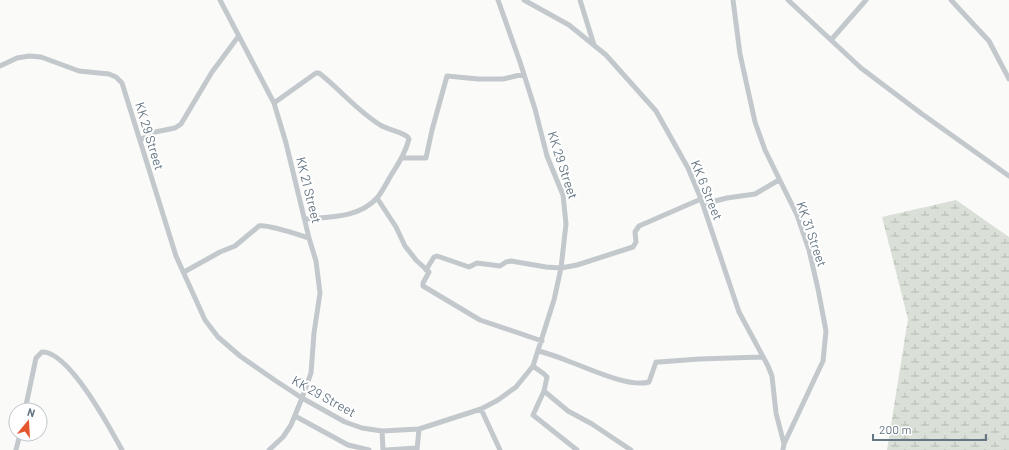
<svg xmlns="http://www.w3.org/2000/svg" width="1009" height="450" font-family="Barlow,sans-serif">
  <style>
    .wetland { fill: url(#wetland-marsh) }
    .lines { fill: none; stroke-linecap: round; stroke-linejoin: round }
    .minor { stroke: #c3c8cc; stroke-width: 5 }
    .labels { text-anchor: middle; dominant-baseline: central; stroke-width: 4; stroke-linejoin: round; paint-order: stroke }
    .street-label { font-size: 13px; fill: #657683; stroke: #fff }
  </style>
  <defs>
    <pattern id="wetland-marsh" width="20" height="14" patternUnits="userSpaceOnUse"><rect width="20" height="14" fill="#dadfd7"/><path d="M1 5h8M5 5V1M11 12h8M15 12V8" fill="none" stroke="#b4b9b4"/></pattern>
  </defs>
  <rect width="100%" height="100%" fill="#fafaf8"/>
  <path class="wetland" d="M956,200L1009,237V450H887L908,319L882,217Z"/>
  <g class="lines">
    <path class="minor" d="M220,0L274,103L286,143L309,238L316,261L320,293L314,333L311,373L302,398L291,425L283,437L269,450
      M524,0L569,25L606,55L656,111L688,168L701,199L739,312L768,366L772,376L776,413L784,444
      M580,0L594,45
      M733,0L740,54L755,122L765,150L797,215L809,250L818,289L826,331L823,361L784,444L783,450
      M788,0L861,68L922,114L1009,176
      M951,0L989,41L1009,79
      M831,40L866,0
      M0,66L17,58L29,56L41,57L79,71L109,74L116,77L122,83L176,256L205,320L218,337L240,356L276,381L302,398L345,422L362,428L382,431L419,429L481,409L498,400L516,387L533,366L554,300L561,268L566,224L563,195L547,156L535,109L520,62L498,0
      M274,103L316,73H319C341,90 358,112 382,126C389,130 407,133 409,139C405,154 398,164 390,177C386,184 382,192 377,198C359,218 329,217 305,219
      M140,140L155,132L175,128L181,124L212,72L238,37
      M402,158H426L432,130L447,76L478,79H503L524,74
      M377,198L396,227L405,246L416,260L429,272L423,283V286L480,320L542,341
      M703,204L727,198L755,194L779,180
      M426,270L434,257L437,256L469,267L477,263L500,266L506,262L511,261L546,267L561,268L577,265L633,247L636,242L635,232L639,226L701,199
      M184,272L220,252L235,246L259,226C268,224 299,235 309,238
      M539,351C549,354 559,357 568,361C588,368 629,388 649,382L656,362H659L699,359L762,357
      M533,366L544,374L547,377L544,391L533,415L577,450
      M544,391L568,411L592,424L631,450
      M481,409L500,450
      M25,410L36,358L42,352C69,351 110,428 122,450
      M295,416L348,445L369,450
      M382,431L383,450
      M16,450L20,434
      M386,450L417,448
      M417,450L419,429"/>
  </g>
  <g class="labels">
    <g class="street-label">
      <text transform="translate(150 136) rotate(73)">KK 29 Street</text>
      <text transform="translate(563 165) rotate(72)">KK 29 Street</text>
      <text transform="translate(309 190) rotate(76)">KK 21 Street</text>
      <text transform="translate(707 190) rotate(68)">KK 6 Street</text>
      <text transform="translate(812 234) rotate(71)">KK 31 Street</text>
      <text transform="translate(324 396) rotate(29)">KK 29 Street</text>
    </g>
  </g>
  <g transform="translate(28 422) rotate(18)"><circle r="19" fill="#ffffff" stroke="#c1c8cd"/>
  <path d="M0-3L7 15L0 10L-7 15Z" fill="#e4572e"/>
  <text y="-6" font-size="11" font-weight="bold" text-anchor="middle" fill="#657683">N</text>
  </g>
  <path d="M873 434v6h113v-6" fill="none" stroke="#657683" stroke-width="2"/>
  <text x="879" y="434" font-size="12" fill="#657683" stroke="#ffffff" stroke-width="3" paint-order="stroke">200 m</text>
</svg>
